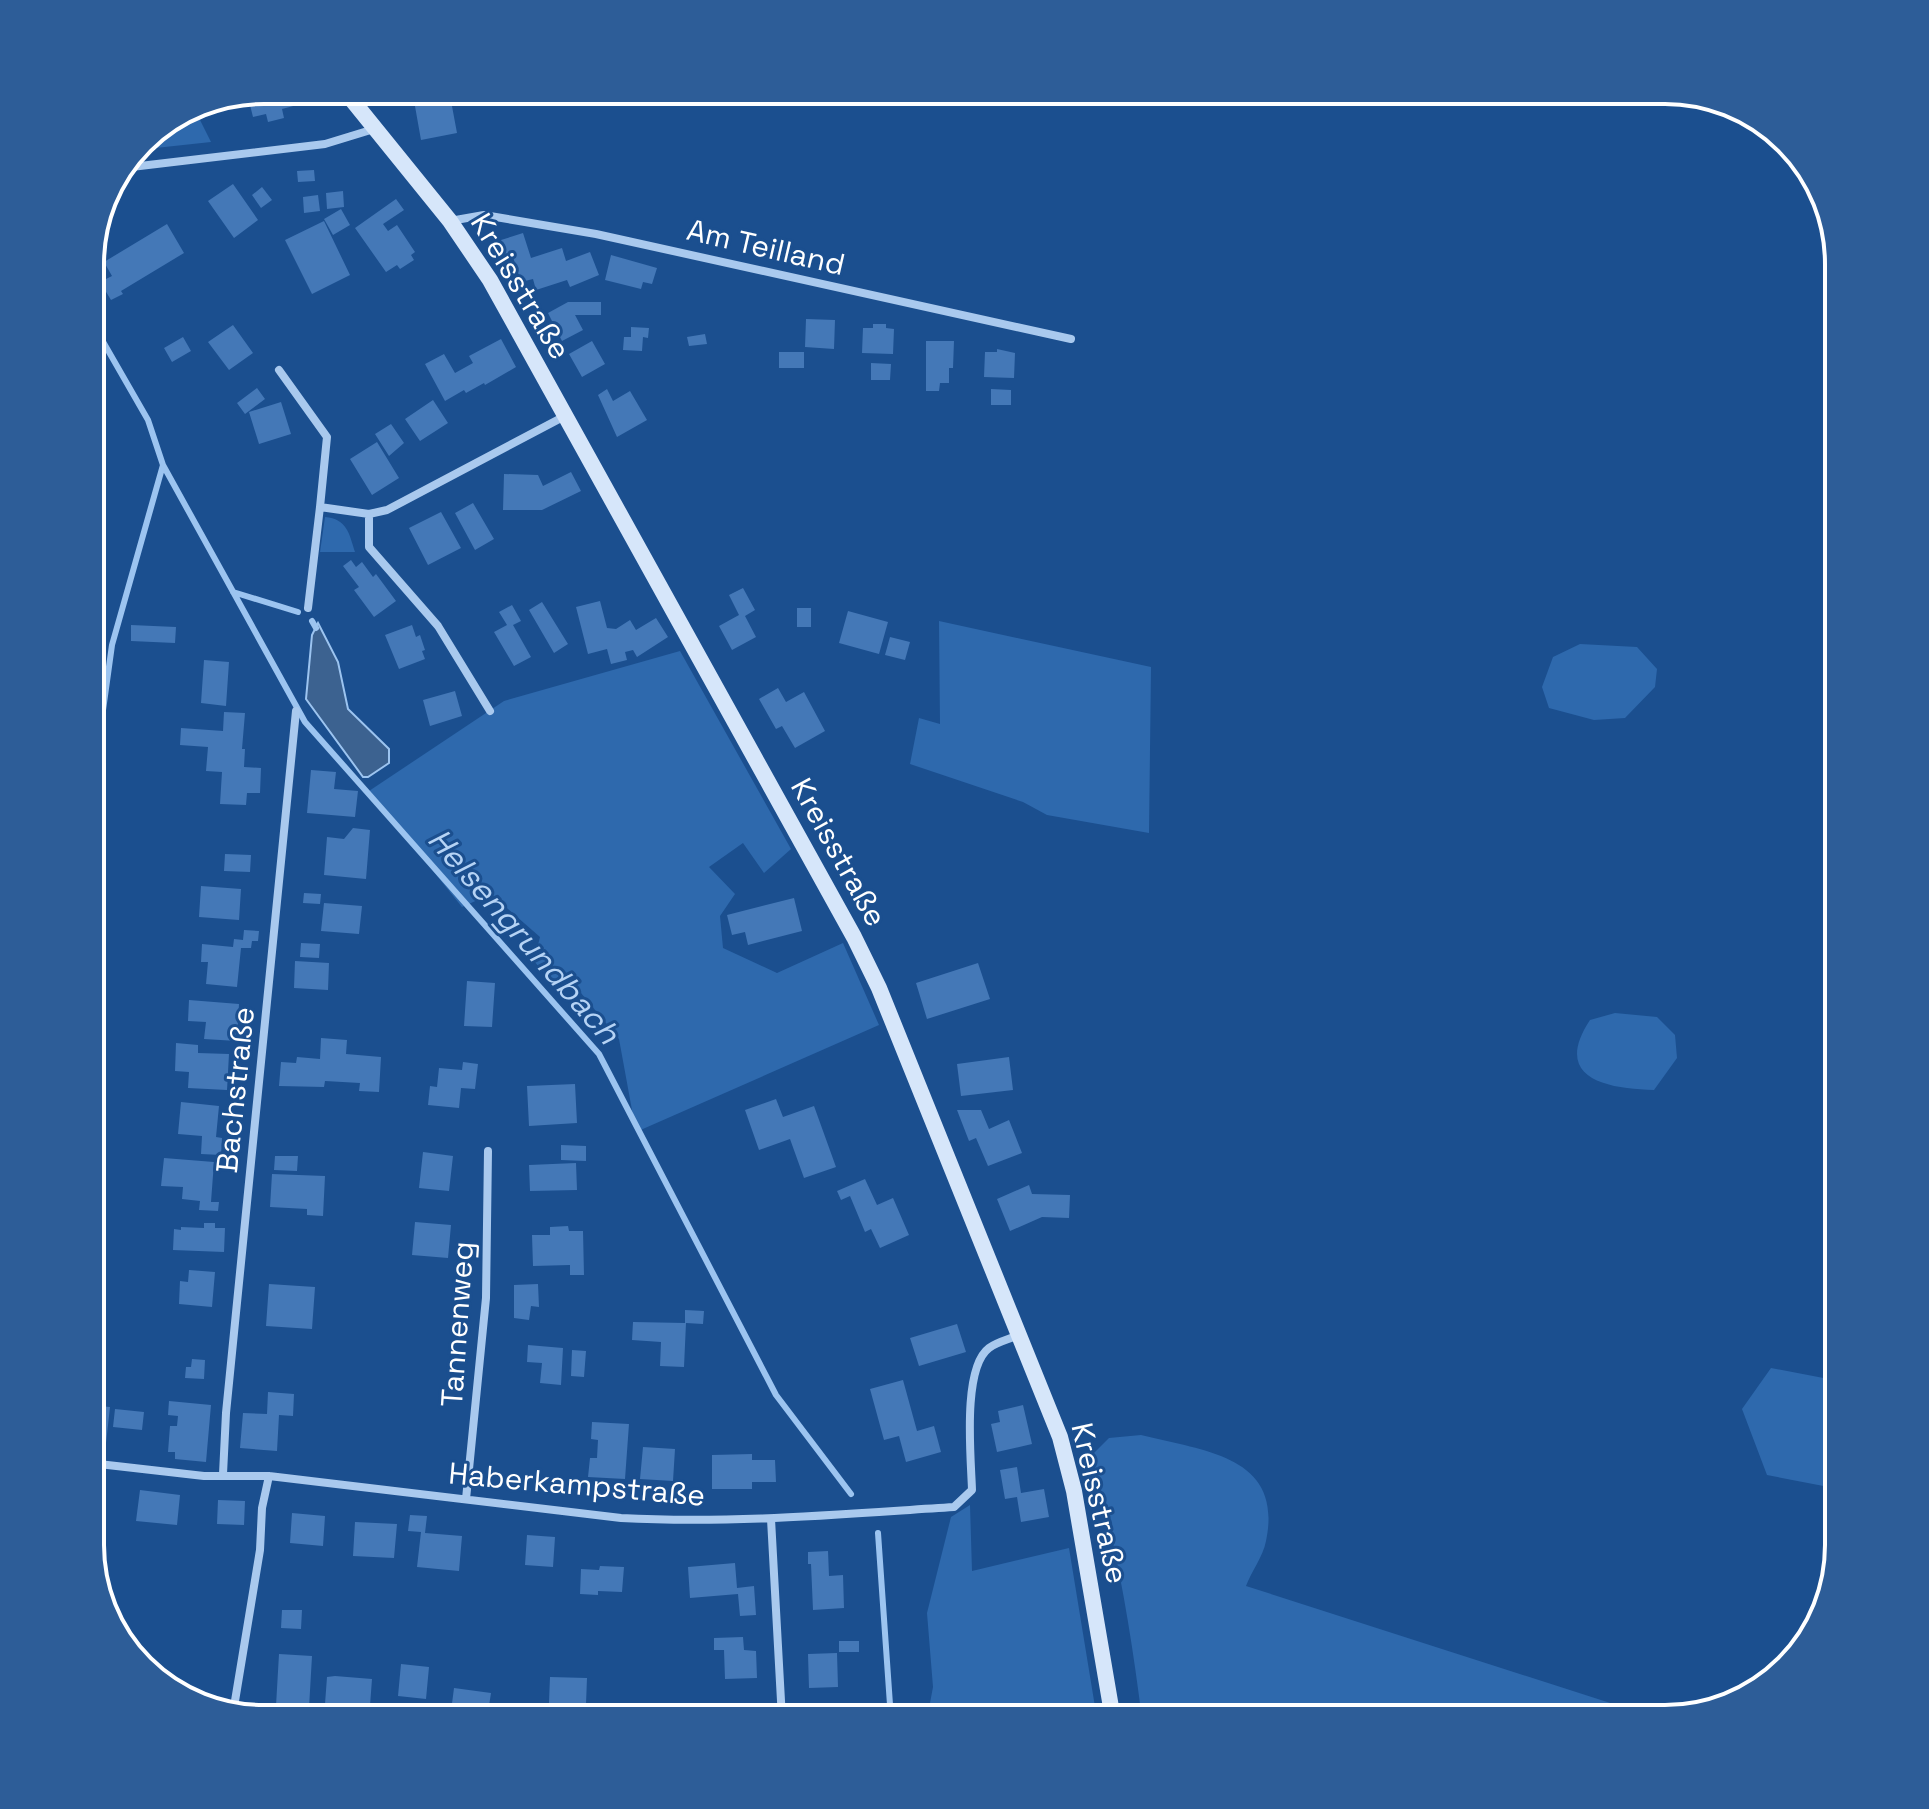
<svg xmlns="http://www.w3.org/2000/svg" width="1929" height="1809" font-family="'Space Grotesk',sans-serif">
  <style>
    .green { fill: #2e69ad }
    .water { fill: #3c6290; stroke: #9cc4f0; stroke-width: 2 }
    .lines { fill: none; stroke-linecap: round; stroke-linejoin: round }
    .stream { stroke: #9cc4f0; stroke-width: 6 }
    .building { fill: #4478b7 }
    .street { stroke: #a9c9ee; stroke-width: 8 }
    .secondary { stroke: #d6e6fa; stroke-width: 16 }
    .labels { text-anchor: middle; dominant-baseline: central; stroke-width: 6; stroke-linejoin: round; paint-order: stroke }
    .street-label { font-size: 30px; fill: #fff; stroke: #1b4f8f }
    .water-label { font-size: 32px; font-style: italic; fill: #b5d3f5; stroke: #1b4f8f }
    .rim { fill: none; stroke: #fff; stroke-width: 4 }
  </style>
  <rect width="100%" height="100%" fill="#1b4f8f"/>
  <path class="green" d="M193,106L211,142L137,150L149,134Z
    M325,517C347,519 349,533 355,552H320Z
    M939,621L1151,667L1149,833L1047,815L1023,802L910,764L919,718L940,724Z
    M1580,644L1637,647L1657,669L1655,687L1625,718L1594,720L1549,708L1542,687L1553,657Z
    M680,651L791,849L764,873L743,843L709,867L735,894L720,916L723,948L777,973L843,943L879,1025L636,1132L619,1039L581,993L548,978L534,961L540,937L491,894L462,907L369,791L504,701Z
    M1615,1013L1657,1017L1675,1035L1677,1058L1654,1090C1608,1089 1551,1079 1590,1020Z
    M1771,1368L1839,1381V1489L1767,1475L1742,1409Z
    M1141,1435C1203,1451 1284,1455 1266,1541C1263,1557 1251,1572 1246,1586L1660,1719H1142C1131,1631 1116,1541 1091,1456L1109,1438Z
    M970,1505L972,1571L1069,1548L1097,1719H927L933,1687L927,1613L951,1517Z
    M90,1553H95L107,1564L104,1613Z"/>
  <path class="water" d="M318,623L338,662L348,709L389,749V763L368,777H363L306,699L312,635Z"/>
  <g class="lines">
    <path class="stream" d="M90,319L148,420L163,465L305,722L599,1054L776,1395L851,1494
      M233,592L298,612
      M312,621L316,628
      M90,804L112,645L163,465
      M878,1533L891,1719"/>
  </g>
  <path class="building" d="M264,90H293L297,105L282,109L284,118L268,122L266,114L253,117L247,93Z
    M438,90H449L457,133L421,140L413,95Z
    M314,170L315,181L298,182L297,171Z
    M233,184L258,220L234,238L208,201Z
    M262,187L272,200L261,208L252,195Z
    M343,191L344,207L327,209L326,193Z
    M318,195L320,211L304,213L303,197Z
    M396,199L404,210L383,224L388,231L397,225L415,252L411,255L414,260L400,269L397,265L386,272L355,228Z
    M341,209L350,225L333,235L324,219Z
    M324,221L350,275L312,294L285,240Z
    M167,224L184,253L121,291L123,294L111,300L100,282L112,276L104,262Z
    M523,233L531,258L562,248L566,261L590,252L599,275L570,287L567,280L536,290L533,279L521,282L513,257L507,259L501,240Z
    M611,255L657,268L652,284L643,282L641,289L605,280Z
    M568,302H601V315H575L583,330L562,341L548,313Z
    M806,319L835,320L834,349L805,347Z
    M873,324H886V328L894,329L893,354L862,353L863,328H873Z
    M233,325L253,353L229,370L208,342Z
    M631,327L649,328L648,338L643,337L642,351L623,350L624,337H631Z
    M705,334L707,344L689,346L687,337Z
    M183,337L191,351L172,362L164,348Z
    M501,339L516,367L485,385L484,383L466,393L464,390L445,401L425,364L444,354L455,373L473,363L469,356Z
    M592,341L605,364L582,377L569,354Z
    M926,341H954L953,368H949V383H940L939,391H926Z
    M997,349L1015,353L1014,378L984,377L985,352H997Z
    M779,352H804V368H779Z
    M871,363L891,364L890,380H871Z
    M257,388L265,399L245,414L237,403Z
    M607,389L613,401L630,391L647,420L617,437L598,395Z
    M991,389L1011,390V405H991Z
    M433,400L448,423L420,441L405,419Z
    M281,402L291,434L259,444L249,412Z
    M391,424L404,443L389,456L375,434Z
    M377,442L399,478L372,495L350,459Z
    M571,472L581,491L542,510H503L504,474L538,475L543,486Z
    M473,503L494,539L475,550L455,513Z
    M441,512L461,548L428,565L409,528Z
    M90,555H95V584H90Z
    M351,560L356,567L362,562L373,577L376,574L396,601L374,617L354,590L359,587L343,566Z
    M743,588L755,610L745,616L756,637L732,650L719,626L739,615L729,595Z
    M600,601L607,628L616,629L630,620L636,630L656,618L668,637L637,657L633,650L625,652L627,660L611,664L607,649L588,654L576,607Z
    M542,602L568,644L554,653L529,610Z
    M512,605L521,621L513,625L531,657L514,666L494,632L507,625L499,612Z
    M797,608H811V627H797Z
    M848,611L888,622L879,654L839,643Z
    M131,625L176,627L175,643L131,641Z
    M412,625L416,637L420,635L425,650L422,651L425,659L399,669L385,635Z
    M890,637L910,642L905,660L885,655Z
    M204,660L229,662L226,706L201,703Z
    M778,688L786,702L804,692L825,731L795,748L782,726L776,729L759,699Z
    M455,691L462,716L430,726L423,700Z
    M224,712L245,713L242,749H245L244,767L261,768L260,793H247L246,805L220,804L222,772L206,771L208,747L180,745L181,728L223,731Z
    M311,770L336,772L334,789L358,791L355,817L307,813Z
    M353,828L370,830L366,879L324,875L327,837L344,839Z
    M225,854L251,855L250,872L224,871Z
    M201,886L241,889L239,920L199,917Z
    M304,893L321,894L320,904L303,903Z
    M794,898L802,931L748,945L745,932L732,935L727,915Z
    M324,903L362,906L359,934L321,931Z
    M244,930L259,931L258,941H252L251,948H241L237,987L206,984L208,962H201L202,944L233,947L234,939L243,940Z
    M301,943L320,944L319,958L300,957Z
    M295,961L329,963L328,990L294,988Z
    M978,963L990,999L927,1019L916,983Z
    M467,981L495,983L492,1027L464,1026Z
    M189,1000L239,1004L237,1041L204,1039L206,1022L188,1021Z
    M321,1038L347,1040L346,1054L381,1057L379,1092L359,1091L360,1083L325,1081L324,1087L279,1086L281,1062L296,1063L297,1057L320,1059Z
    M176,1043L198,1045V1053L229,1054L227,1090L188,1088L189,1072L175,1071Z
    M1009,1057L1013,1090L961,1096L957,1064Z
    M463,1062L478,1064L475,1089L461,1088L459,1108L428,1105L430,1086L437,1087L439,1068L462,1070Z
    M575,1084L577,1123L529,1126L527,1086Z
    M776,1099L783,1117L814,1106L836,1167L804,1178L790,1139L759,1150L745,1110Z
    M181,1102L219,1106L216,1137L222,1138L221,1155L201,1154L202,1136L178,1134Z
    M957,1110H981L989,1129L1009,1120L1022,1153L988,1166L976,1138L969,1141Z
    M561,1145L586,1146V1161L561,1160Z
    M423,1152L453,1156L449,1191L419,1188Z
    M275,1156H298L297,1171L274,1170Z
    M164,1158L214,1162L211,1202H219L218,1211L199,1210L200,1201L182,1199L183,1187L161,1186Z
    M576,1163L577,1190L530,1191L529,1165Z
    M272,1174L325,1176L323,1216L307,1215V1209L270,1207Z
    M865,1179L877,1205L893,1198L909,1235L880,1248L871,1229L865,1232L850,1196L841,1200L837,1191Z
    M1029,1185L1032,1194L1070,1195L1069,1218L1042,1217L1010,1231L997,1199Z
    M415,1222L451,1225L448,1258L412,1255Z
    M204,1223H215V1228H225L224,1252L173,1250L174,1229L181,1230V1227L204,1228Z
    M568,1226L569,1231H583L584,1275H570V1265L533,1266L532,1235H550V1227Z
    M189,1270L215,1272L212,1307L179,1304L180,1281L188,1282Z
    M269,1284L315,1287L312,1329L266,1326Z
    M538,1284L539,1307L531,1306L529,1320L514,1318V1285Z
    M685,1310L704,1311L703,1324L686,1323L684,1367L660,1366L661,1342L632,1340L633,1322L685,1323Z
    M957,1324L966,1352L919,1366L910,1338Z
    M528,1345L563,1348L561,1385L540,1383L542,1363L527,1362Z
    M572,1350L586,1351L584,1377L571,1376Z
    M192,1359L205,1360L204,1379L185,1378L186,1367H191Z
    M903,1380L917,1431L934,1426L941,1452L906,1462L899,1436L884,1440L870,1389Z
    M268,1392L294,1394L293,1416L279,1415L277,1451L240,1448L243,1413L267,1414Z
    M169,1401L211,1405L206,1462L175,1459V1452H168L170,1426H177L178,1416L168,1415Z
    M1023,1405L1032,1444L997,1452L991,1424L1000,1422L998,1411Z
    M98,1406L110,1407L105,1452L90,1451V1414H97Z
    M115,1409L144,1412L142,1430L113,1427Z
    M592,1422L629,1424L625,1479L588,1477L590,1458H597L598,1440L591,1439Z
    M643,1447L675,1449L673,1481L640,1479Z
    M752,1454V1460H775L776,1482H752V1489H712V1455Z
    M1017,1467L1021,1493L1044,1489L1049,1517L1021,1522L1017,1497L1005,1499L1000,1470Z
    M140,1490L180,1495L177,1525L136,1521Z
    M218,1500L245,1501L244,1525L217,1524Z
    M292,1513L325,1516L323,1546L290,1543Z
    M410,1515L427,1516L425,1533L462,1536L459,1571L417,1567L421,1532L408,1531Z
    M355,1522L397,1524L394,1558L353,1556Z
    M527,1535L555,1537L553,1567L525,1565Z
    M828,1551L829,1576L843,1575L844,1608L813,1610L811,1564H808V1552Z
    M735,1563L737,1588L754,1586L756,1615L740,1616L738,1594L690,1598L688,1567Z
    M600,1566L624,1567L622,1592L598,1591V1595L580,1594L581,1569L599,1570Z
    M282,1610H302L301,1629L281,1628Z
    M743,1637L744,1650L756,1651L757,1678L725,1679L724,1650H714V1638Z
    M839,1641H859V1652H839Z
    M837,1653L838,1687L809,1688L808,1654Z
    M279,1654L312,1656L309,1708L276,1706Z
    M401,1664L429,1667L426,1699L398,1696Z
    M335,1676L372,1679L369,1719L332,1716L333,1704H325L327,1677Z
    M550,1677L587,1678L586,1704L549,1703Z
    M454,1688L491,1693L487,1719H450Z"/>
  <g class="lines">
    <path class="street" d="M123,168L325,144L374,129
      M450,221L484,215L596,234L1071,339
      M279,370L327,437L320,507L369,514L387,510L565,416
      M369,514V547L438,626L490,711
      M308,608L320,507
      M90,1463L204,1476H269L621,1518C732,1524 843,1514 954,1507L972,1490C971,1458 962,1368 989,1348C997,1342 1010,1339 1019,1335
      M223,1474L226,1413L296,711
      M466,1499L486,1298L488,1151
      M771,1519L782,1719
      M233,1713L260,1550L262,1508L269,1476"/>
    <path class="secondary" d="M344,90L450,221L490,280L854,937L879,988L1060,1437L1074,1491L1113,1719"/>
  </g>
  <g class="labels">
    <g class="street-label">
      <text transform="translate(766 247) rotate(13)">Am Teilland</text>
      <text transform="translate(521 286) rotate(59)">Kreisstraße</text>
      <text transform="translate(839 852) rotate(61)">Kreisstraße</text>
      <text transform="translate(235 1090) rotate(-84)">Bachstraße</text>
      <text transform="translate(457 1324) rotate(-86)">Tannenweg</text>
      <text transform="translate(577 1484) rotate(5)">Haberkampstraße</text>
      <text transform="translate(1100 1503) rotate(77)">Kreisstraße</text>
    </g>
    <g class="water-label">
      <text transform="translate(524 936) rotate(49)">Helsengrundbach</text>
    </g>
  </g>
  <path d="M0 0H1929V1809H0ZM264 104H1665A160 160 0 0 1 1825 264V1545A160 160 0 0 1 1665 1705H264A160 160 0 0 1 104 1545V264A160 160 0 0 1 264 104Z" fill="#2d5d98" fill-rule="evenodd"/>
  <path class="rim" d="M264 104H1665A160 160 0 0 1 1825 264V1545A160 160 0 0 1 1665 1705H264A160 160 0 0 1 104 1545V264A160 160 0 0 1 264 104Z"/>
</svg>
